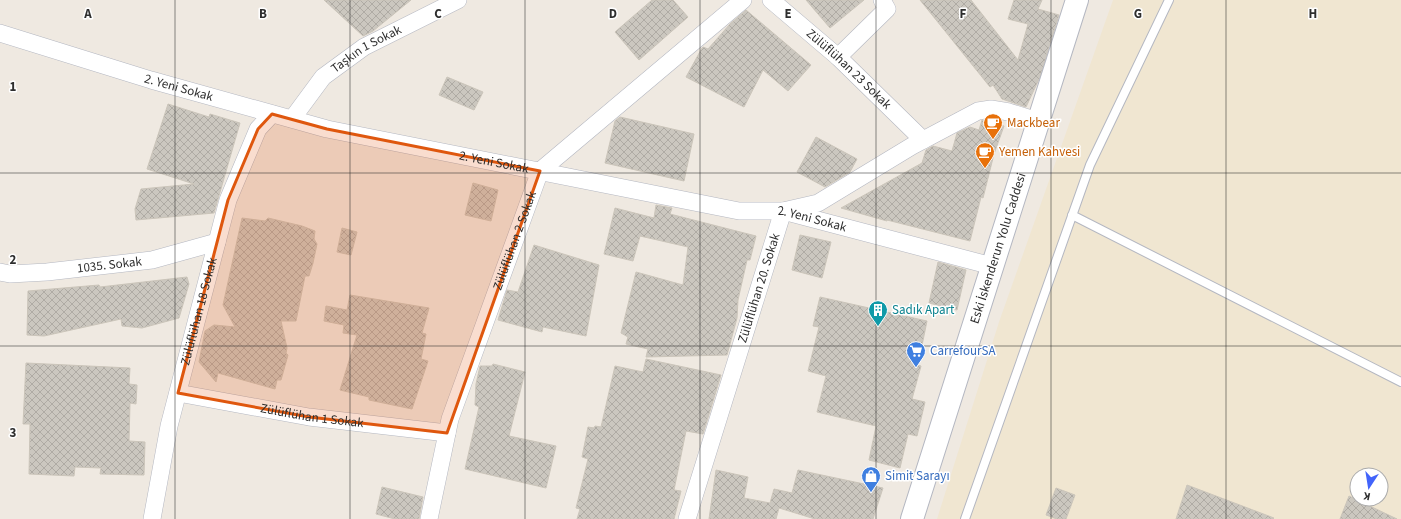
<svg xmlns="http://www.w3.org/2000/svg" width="1401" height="519" font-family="'Source Sans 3',sans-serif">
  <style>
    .education { fill: #f0e6d1; fill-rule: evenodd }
    .building { fill: url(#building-cross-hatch); stroke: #cbc5ba }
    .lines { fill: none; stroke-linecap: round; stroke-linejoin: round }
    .lane-casing { stroke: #b4b7c1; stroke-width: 10 }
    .street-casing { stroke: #b4b7c1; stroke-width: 18 }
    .secondary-casing { stroke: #b4b7c1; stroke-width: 24 }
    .lane { stroke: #fff; stroke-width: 8 }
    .street { stroke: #fff; stroke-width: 17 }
    .secondary { stroke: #fff; stroke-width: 22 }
    .marked { fill: #df570e; fill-opacity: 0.2; stroke: #df570e; stroke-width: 3; stroke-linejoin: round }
    .grid { fill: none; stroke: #2e2e2e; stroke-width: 1; stroke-opacity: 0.55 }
    .labels { text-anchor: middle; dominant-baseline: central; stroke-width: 3; stroke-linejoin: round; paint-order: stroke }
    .street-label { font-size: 13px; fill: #2e2e2e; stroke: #fff }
    .food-label { font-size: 13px; fill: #c56008; stroke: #fff; text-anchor: start }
    .culture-label { font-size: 13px; fill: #0d838f; stroke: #fff; text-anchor: start }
    .shop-label { font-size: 13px; fill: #366cbe; stroke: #fff; text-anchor: start }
    .grid-label { font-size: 13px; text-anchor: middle; font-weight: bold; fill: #2e2e2e; stroke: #fff; stroke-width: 3; stroke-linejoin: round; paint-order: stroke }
  </style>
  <defs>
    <pattern id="building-cross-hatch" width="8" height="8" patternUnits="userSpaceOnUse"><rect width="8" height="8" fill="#cbc7bf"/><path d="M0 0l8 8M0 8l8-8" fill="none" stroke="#afaba4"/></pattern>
  </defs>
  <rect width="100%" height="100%" fill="#efe9e1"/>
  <path class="education" d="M1113,0H1401V519H937L999,322ZM1357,475H1381V499H1357Z"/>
  <path class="building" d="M324,0H411L373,31L363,36Z
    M652,0H673L688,17L639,60L615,32Z
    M806,0H864L830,28Z
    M920,0H971L1018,60L1028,24L1008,19L1014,0H1042L1038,9L1059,15L1040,77L1026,107L1002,99L993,85L990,87Z
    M746,10L811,65L788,91L763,70L744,107L686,77L702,48L703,47L708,49L730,24Z
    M447,77L483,92L474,110L439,95Z
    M168,104L209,117L210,114L240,123L214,213L136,220L135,209L141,189L194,184L147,169Z
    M620,117L694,134L684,181L605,163L615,121Z
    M982,120L1004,126L994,154L983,198L981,197L970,241L887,220V221L841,208L922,163L926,150L933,146L952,151L957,133L970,127L979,130Z
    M816,137L857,159L850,172L825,187L797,172Z
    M473,183L498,190L491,221L465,215Z
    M656,205L672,208L670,214L756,236L750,260H747L738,300L737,318L727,355L646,357L648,349L626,344L628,337L621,333L636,272L683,285L688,247L640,236L633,261L604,254L615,208L654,218Z
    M242,218L265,221L268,218L302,226L315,231L314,239L317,244L313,263L309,276H305L296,321H281L287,348L286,353L288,355L281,380H277L275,389L218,373L216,382L199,362L205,331L214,325L235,327L223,305Z
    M342,228L357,232L351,255L337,252Z
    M800,235L831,242L822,278L792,270Z
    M534,245L599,265L586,336L543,327L542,332L498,320L507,290L518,292Z
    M938,262L966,270L957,310L929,303Z
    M187,277L189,284L179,318L142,328L122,326L121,319L44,336L27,335L28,291L99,285L100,287Z
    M350,295L429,308L422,333L426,334L421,359L428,361L412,409L369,400V397L340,390L357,335L343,333L344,325L324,321L326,306L347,310Z
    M820,297L927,321L918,365L921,366L912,399L925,402L917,436L908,434L900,468L869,460L876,426L817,412L826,376L808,371L819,327L813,326Z
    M646,359L721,375L703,434L686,431L674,490L681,491L674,519H577L580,509L576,508L588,459L582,457L588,427L594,428L595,426L601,427L615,366L643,372Z
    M26,363L130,368L129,384L137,385L136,404L130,403L129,441L145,442L144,475L100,474L101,468L75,467L74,476L29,474L30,424H23Z
    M493,364L525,372L509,436L556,446L546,488L465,469L479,407L475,405L476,384L480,366H492Z
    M716,470L748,477L744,498L770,503L774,489L792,493L798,470L883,488L873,519H815L779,508L776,519H709Z
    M1187,485L1274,518L1273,519H1176Z
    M382,487L423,497L419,519H395L376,514Z
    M1056,488L1075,495L1066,519H1057L1046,515Z
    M1349,496L1397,519H1340Z"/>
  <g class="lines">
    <g class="lane-casing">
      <path id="lane" d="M1072,215L1401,382
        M965,519L1090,165L1169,0"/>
    </g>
    <g class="street-casing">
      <g id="street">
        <path id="s1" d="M771,0L838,57L923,140"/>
        <path id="s2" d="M0,33L151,80L327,129L739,211H783L992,266"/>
        <path d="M838,57L887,9L882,0"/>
        <path id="s3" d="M292,119L323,77L364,47L458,0"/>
        <path id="s4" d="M0,272L10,274L47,272L152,260L217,242"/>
        <path id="s5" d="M178,393L309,417L447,433"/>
        <path id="s6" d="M152,519L169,426L228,200L258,129L272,114"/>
        <path id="s7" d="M429,519L450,419L540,171L743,0"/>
        <path id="s8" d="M687,519L783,211L818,203L912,146L978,111L991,109L1009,112L1038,121"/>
      </g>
    </g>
    <g class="secondary-casing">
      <g id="secondary">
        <path id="s9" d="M912,519L1077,0"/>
      </g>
    </g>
    <use href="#lane" class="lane"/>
    <use href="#street" class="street"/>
    <use href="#secondary" class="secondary"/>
  </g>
  <path class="marked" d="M272,114L327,129L540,171L447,433L309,417L178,393L228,200L258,129Z"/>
  <path class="grid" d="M175,0V519M350,0V519M525,0V519M700,0V519M876,0V519M1051,0V519M1226,0V519M0,173H1401M0,346H1401"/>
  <defs>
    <g id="cafe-pin" transform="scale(1)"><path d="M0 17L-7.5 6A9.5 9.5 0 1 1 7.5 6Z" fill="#e8710a" stroke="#fff"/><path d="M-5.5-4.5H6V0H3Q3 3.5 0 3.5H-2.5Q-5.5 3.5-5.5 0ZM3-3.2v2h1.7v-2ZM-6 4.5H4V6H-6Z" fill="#fff"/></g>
    <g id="building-pin" transform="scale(1)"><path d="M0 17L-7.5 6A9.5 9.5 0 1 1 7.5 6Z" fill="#0f9aa8" stroke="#fff"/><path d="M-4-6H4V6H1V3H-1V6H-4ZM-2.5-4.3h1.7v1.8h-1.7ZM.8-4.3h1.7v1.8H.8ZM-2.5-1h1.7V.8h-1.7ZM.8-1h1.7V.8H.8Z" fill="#fff"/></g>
    <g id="supermarket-pin" transform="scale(1)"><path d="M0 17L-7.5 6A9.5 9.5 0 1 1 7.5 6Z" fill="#3f7fe0" stroke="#fff"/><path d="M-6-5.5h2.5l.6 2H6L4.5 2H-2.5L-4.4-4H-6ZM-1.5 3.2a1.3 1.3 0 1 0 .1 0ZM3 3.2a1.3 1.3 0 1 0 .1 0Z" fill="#fff"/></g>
    <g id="shop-pin" transform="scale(1)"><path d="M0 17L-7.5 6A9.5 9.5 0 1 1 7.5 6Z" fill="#3f7fe0" stroke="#fff"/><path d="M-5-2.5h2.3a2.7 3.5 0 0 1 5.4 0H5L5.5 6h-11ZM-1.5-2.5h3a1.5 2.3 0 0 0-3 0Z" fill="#fff"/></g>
  </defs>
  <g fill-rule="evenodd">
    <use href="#cafe-pin" x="993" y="123"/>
    <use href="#cafe-pin" x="985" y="152"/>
    <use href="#building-pin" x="878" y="310"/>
    <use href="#supermarket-pin" x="916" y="351"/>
    <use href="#shop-pin" x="871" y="476"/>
  </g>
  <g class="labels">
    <g class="street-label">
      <text stroke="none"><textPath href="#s3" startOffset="104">Taşkın 1 Sokak</textPath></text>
      <text stroke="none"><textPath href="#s1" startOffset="104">Zülüflühan 23 Sokak</textPath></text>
      <text stroke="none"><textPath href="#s2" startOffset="187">2. Yeni Sokak</textPath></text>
      <text stroke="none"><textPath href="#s2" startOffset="511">2. Yeni Sokak</textPath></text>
      <text stroke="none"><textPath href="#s2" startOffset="835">2. Yeni Sokak</textPath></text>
      <text stroke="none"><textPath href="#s7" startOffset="292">Zülüflühan 2 Sokak</textPath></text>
      <text stroke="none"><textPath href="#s9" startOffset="284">Eski İskenderun Yolu Caddesi</textPath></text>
      <text stroke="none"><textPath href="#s4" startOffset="110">1035. Sokak</textPath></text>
      <text stroke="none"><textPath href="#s8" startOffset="242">Zülüflühan 20. Sokak</textPath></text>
      <text stroke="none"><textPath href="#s6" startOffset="213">Zülüflühan 18 Sokak</textPath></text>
      <text stroke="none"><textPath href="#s5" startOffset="136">Zülüflühan 1 Sokak</textPath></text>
    </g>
    <g class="food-label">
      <text x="1007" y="123">Mackbear</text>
      <text x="999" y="152">Yemen Kahvesi</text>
    </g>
    <g class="culture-label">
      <text x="892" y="310">Sadık Apart</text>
    </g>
    <g class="shop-label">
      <text x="930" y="351">CarrefourSA</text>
      <text x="885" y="476">Simit Sarayı</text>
    </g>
  </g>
  <g class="grid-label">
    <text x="88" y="18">A</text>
    <text x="263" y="18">B</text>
    <text x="438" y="18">C</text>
    <text x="613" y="18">D</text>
    <text x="788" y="18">E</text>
    <text x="963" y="18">F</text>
    <text x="1138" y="18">G</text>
    <text x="1313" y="18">H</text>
    <text x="13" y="91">1</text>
    <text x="13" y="264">2</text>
    <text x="13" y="437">3</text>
  </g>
  <g transform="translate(1369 487) rotate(192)"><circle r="19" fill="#ffffff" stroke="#ababab"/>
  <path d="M0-3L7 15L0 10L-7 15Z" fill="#4264fb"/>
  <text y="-6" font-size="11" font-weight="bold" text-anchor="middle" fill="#2e2e2e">K</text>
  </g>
</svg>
